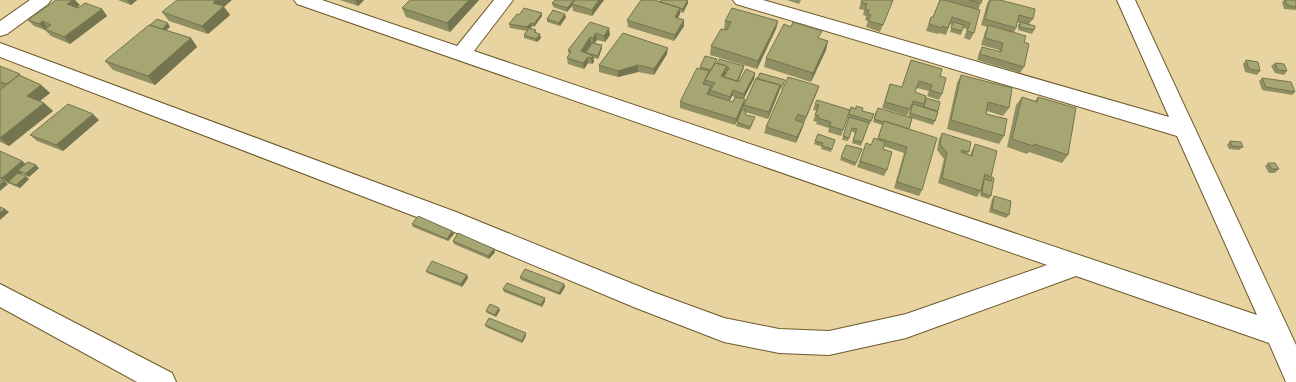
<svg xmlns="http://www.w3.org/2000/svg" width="1296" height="382" font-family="'Fira Sans Condensed',sans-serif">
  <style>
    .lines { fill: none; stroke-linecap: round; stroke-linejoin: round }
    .minor-casing { stroke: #6c592a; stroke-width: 2 }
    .minor { fill: #fff; fill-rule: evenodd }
    .wall { fill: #8f8f63; fill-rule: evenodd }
    .shaded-wall { fill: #747450 }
    .building { fill: #a6a673; stroke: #747450 }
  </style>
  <rect width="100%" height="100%" fill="#e8d4a1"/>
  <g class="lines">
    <g class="minor-casing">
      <path id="minor" d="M30,0H51L48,4L7,34L0,36V21Z
        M294,0H322L457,46L494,0H513L474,51L1257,315L1177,136L736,4L733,0H763L1169,117L1117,0H1135L1296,345V382H1286L1269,343L1076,276L906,338L829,355L779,353L724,342L636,308L440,226L0,57V43L456,212L653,292L724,318L779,329L829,331L906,314L1047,265L297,4Z
        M0,284L172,373L176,382H137L0,307Z"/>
    </g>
    <use href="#minor" class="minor"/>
  </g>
  <path class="wall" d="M118,0H137L131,5Z
    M340,0H364L358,6Z
    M410,0H479L450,32L406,17L402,8Z
    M604,0L592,16L573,11L572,6L567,12L553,7L552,3Z
    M660,0L659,1L688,3L683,13L680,12V14L678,18L684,20V26L674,41L628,27L627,20Z
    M787,0H801L799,4Z
    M893,0L880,32L866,27L868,21L865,20L866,16L863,15L864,10L859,9L861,2Z
    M940,0H982L978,10L974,33L970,40L964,38L967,29L963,28L961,35L950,32L952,25L950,24L946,35L939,33L938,34L926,31L931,17H933Z
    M989,0H1000L1033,19L1029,24L1034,30L1032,34L1018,30V25L1020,23L1017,22L1016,28L1014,33L1024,42V67L1020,73L977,60L979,53L982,47L999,52V50L981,45L985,32L987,27L981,25L987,4Z
    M1284,0H1296V10L1284,9L1282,2Z
    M80,5L77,7L102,9L107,16L70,44L51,36L45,30L34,26L28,20Z
    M224,7L230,15L208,34L169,21L162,12Z
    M542,13V16L534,27L532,26L530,28L536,30V33L541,38L537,42L524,38V35L527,31L510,28L509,24Z
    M566,17L560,26L547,22V19Z
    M725,21H778L776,29L757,69L710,55L711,46L724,29Z
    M590,22L610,35L605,42L597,40L594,43L602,45V48L598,59L593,58L594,62L592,64L588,63L584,69L568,64L567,58L569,55L568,50ZM591,44L586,53H585Z
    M170,27L166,30L191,38L197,47L155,85L113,70L105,61Z
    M820,39L828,41L826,50L811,82L764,67L766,58Z
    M667,54L654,75L638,72L618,77L599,72V65Z
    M911,60L940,76L942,94L939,100L927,96L929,91L917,88L915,92L925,100L940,102L935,121L933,125L908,117L911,107L907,116L882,108L890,84L902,87Z
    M1246,60L1260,71L1257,75L1245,72L1243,64Z
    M716,63L744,66L743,70L738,82H739L755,73L754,79L743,99L744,104L784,83L781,90L780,89L768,119L745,112L746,115L755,117L754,120L750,130L736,126L737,122L743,109V106L735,125L680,108V102L700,68V67ZM726,70L727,71L724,77H723L726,73ZM732,96L735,97L733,102L730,101Z
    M1275,63L1287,71L1284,75L1275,73L1271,66Z
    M0,66L41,85L50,93L40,101L44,103L53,111L9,146L0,142Z
    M961,75L1009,108L1003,116L987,111L986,114L1004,136L999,144L947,129L957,83Z
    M1262,78L1295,92L1292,95L1262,90L1259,81Z
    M819,86L817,92L804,123L802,129L796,143L764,133L766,127Z
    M1022,97L1035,101L1038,97L1068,155L1062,163L1029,152L1027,154L1007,147L1016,105Z
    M815,104L850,110L841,136L828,132L829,128L816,124L817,122L813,121L817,111L813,110Z
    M851,107L874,114L870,124H868L861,146L852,143L855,133L851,131L848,141L842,140L849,118H848Z
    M876,111L909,129L922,190L919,196L894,188L904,153L883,146V149L887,170L884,176L857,167L866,143L871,145L877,140L882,125L873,122Z
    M99,120L63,151L37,141L30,135Z
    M942,133L969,152L967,154L970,155L972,150L975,144L991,177L989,181L992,177L991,196L989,199L980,196L981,191L977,197L938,183L944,159L937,150L939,139Z
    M818,134L835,140L831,152L821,149L822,147L814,144Z
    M1230,141L1243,147L1239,150L1229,149L1227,145Z
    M846,145L862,149L855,166L840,160Z
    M0,151L22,161L26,164L39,168L29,177L22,173L21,174L29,179L20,188L12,185L10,183V184L0,179Z
    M1268,163L1279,169L1275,173H1269L1265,166Z
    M994,196L1009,215L1006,218L989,212L992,199Z
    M412,224L454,234L448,241L413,227Z
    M453,241L495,252L489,259L454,244Z
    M426,271L467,275L468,278L462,287L427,273Z
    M520,277L564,284L565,287L560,295L521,280Z
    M503,289L545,301L542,307L504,292Z
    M500,310L496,317L487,313L486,311Z
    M485,325L526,333V336L522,343L486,327Z"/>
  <path class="shaded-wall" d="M73,0H75L80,5L73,10L67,4Z
    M127,0H137L131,5Z
    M216,0H232L224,7L230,15L208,34L202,26L213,3Z
    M355,0H364L358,6Z
    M469,0H479L450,32L447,23Z
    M574,0H577L572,4V6L567,12V8Z
    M599,0H604L592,16V10Z
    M688,0V3L683,13V9Z
    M680,8V14L675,23V17Z
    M102,9L107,16L70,44L64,37Z
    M542,13V16L534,27V24Z
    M565,14L566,17L560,26L559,23Z
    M684,20V26L674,41L675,35Z
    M43,21L48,28L45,30L39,24Z
    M778,21L776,29L757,69L758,61Z
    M168,23L170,27L164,32L162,29Z
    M531,23L532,26L528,31L527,27Z
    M609,28L610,35L605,42L604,36Z
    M596,33L597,40L593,45V38Z
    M540,34L541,38L537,42L536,39Z
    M590,37L591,44L582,58L581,51Z
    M191,38L197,47L155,85L148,76Z
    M828,41L826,50L811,82L813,73Z
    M602,45V48L598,59V56Z
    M668,48L667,54L654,75V69Z
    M593,56L594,62L592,64L591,58Z
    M588,57V63L584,69L583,63Z
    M638,65V72L618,77V71Z
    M727,66L726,73L720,83L721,76Z
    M744,66L743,70L737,84V81Z
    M709,71L708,77L705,80V84H703Z
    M755,73L754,79L743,100L744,94Z
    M41,85L50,93L36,104L27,96Z
    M780,85L779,92L768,119L769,112Z
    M711,86L710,92L706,100L707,94Z
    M819,86L817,92L804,123L806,117Z
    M733,90L732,96L729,103L730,97Z
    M745,99L744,105L735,125L736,119Z
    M44,103L53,111L9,146L0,138Z
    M93,114L99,120L63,151L56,145Z
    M804,123L802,129L796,143L797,137Z
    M22,161L29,167L18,170L22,173L11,183L8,182L10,183V184L2,178Z
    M36,165L39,168L29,177L25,174Z
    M26,176L29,179L20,188L16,185Z
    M4,181L8,184L0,191V185Z
    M5,209L9,212L0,220V213Z
    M452,231L454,234L448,241L447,239Z
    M494,249L495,252L489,259L488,256Z
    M467,275L468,278L462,287L461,284Z
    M564,284L565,287L560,295L559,293Z
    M545,298V301L542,307L541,305Z
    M499,308L500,310L496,317L495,315Z
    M526,333V336L522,343V341Z"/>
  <path class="building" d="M56,0H73L67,4L78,8L85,3L102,9L64,37L45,29L51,25L43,21L39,24L28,20Z
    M177,0H216L213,3L224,6L202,26L162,12Z
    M410,0H469L447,23L402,8Z
    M555,0H574L567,8L552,3Z
    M575,0H599L592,10L572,4Z
    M641,0H654L680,8L675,17L684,20L675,35L627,20Z
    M661,0H688L683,9L680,8L660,2Z
    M862,0H893L883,25L868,21L871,15L867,14L869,10L865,9L867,4L861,2Z
    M940,0H944L980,10L974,33L967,31L970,23L952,17L948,28L942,26L941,28L929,24L931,17H933Z
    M969,0H982L981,3Z
    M990,0H1000L1035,9L1033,19L1019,15L1016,28L985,19Z
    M1285,0H1296V7L1287,5Z
    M524,8L542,13L534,24L531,23L527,27L509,24L517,14L519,15Z
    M732,8L778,21L758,61L711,46L721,29L727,30L731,22L725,21Z
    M553,10L565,14L559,23L547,19Z
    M157,19L168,23L162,29L150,25Z
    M590,22L609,28L604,36L596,33L593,38L590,37L581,51L593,56L591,58L588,57L583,63L567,58L571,51L568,50Z
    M793,22L822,31L818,38L828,41L813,73L766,58L784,24L791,27Z
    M953,22L964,25L962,31L951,28Z
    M1020,22L1035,26L1034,30L1020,27Z
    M149,25L191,38L148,76L105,61Z
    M988,25L1026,36L1024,42L1029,44L1024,67L980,54L982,47L1001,52L1003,43L985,38Z
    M529,28L536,30L534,32L540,34L536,39L524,35Z
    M623,33L668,48L654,69L638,65L618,71L599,65Z
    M592,43L602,45L598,56L586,53Z
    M705,56L717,59L711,70L700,67Z
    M719,59L744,66L737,81L724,77L729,68L726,67L727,66L717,63Z
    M911,60L942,69L940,76L946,78L942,94L930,90L932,85L919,81L915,92L926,96L924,104L913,101L910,109L885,102L890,84L902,87Z
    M1246,60L1258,62L1260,71L1249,69Z
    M715,63L727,66L721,76L739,82L746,69L755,73L744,94L733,90L730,97L710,90L715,83L705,80Z
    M1275,63L1284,64L1287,71L1278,70Z
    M0,66L20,74L7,84L0,82Z
    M697,68L709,71L703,84L711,86L707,94L733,102L735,97L745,99L736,119L680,102Z
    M760,73L785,80L782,86H780V85L757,79Z
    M19,75L41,85L27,96L44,103L0,138V90Z
    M961,75L1012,88L1009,108L988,102L986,114L1007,119L1004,136L951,120Z
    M788,77L819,86L806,117L798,114L795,120L804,123L797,137L766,127Z
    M756,78L780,85L769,112L744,105Z
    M1262,78L1291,82L1295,92L1266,87Z
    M1022,97L1037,102L1038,97L1076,108L1068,155L1034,144L1033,146L1012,139Z
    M926,98L940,102L938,111L924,107Z
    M817,100L850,110L843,130L830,126L831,122L818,118L819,116L815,115L819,105L815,104Z
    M68,104L93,114L56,145L30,135Z
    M913,104L938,112L935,121L910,113Z
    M856,106L863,108L862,111L874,114L871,121L849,114L851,107L856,109Z
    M878,108L912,118L909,129L884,121V122L874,119Z
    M742,109L745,110L746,115L755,117L750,127L737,122Z
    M849,117L869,123L862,142L853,140L857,129L852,128L849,138L843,136Z
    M884,121L937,138L922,190L897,182L907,147L878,138Z
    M942,133L971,142L969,152L962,150L961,152L972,156L975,144L997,151L991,177L985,174L981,191L942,178L947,153L940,144Z
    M818,134L835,140L832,149L822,146L823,143L815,141Z
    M874,138L885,142L883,149L892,152L887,170L860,161L866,143L871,145Z
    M1230,141L1241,142L1243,147L1232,146Z
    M846,145L862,149L856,163L841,157Z
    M0,151L22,161L2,178L0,177Z
    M28,162L36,165L25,174L18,170Z
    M1268,163H1275L1279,169H1272Z
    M18,173L26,176L16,185L8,182Z
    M992,177L994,178L991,196L982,193L984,179L991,181Z
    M0,180L4,181L0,185Z
    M994,196L1011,201L1009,215L992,209Z
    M0,207L5,209L0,213Z
    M418,216L452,231L447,239L412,224Z
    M458,233L494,249L488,256L453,241Z
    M432,261L467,275L461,284L426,271Z
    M525,269L564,284L559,293L520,277Z
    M507,283L545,298L541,305L503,289Z
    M490,304L499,308L495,315L486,311Z
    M489,318L526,333L522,341L485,325Z"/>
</svg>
